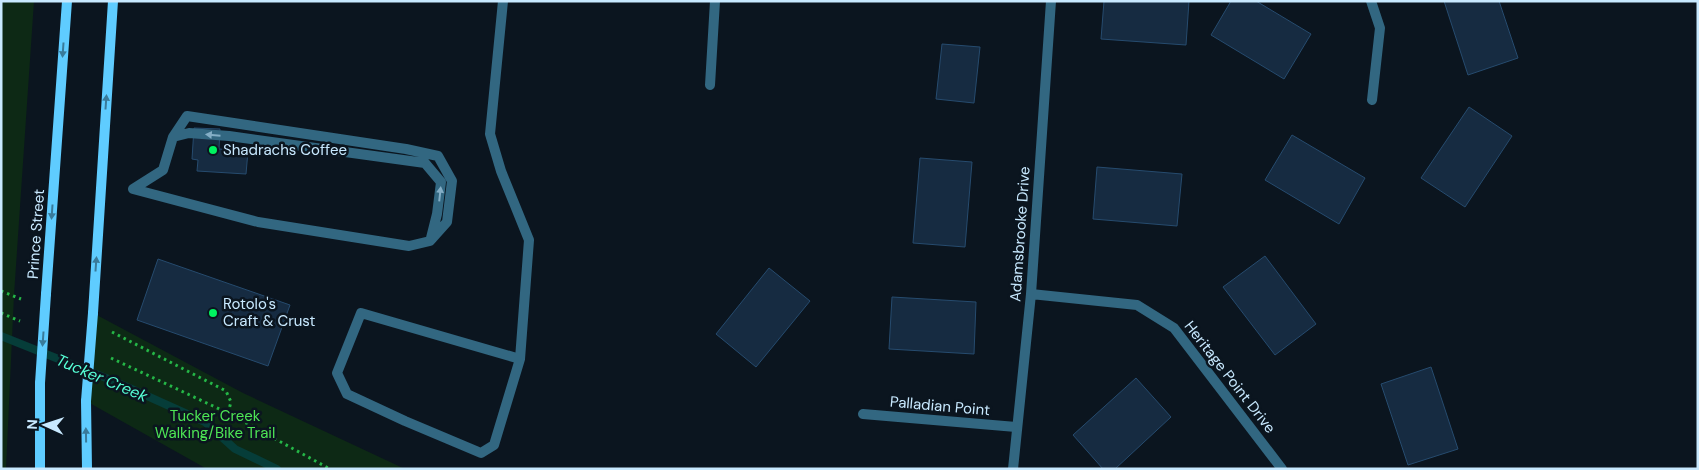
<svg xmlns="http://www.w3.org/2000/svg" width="1699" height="470" font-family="'DM Sans',sans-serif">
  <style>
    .green { fill: #0d2915 }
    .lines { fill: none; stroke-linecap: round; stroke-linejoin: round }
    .stream { stroke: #063d39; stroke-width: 8 }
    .building { fill: #162b41; stroke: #264b6e }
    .path { stroke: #25b647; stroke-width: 3; stroke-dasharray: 2.5 4; stroke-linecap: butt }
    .service { stroke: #326781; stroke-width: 10 }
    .minor { stroke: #326781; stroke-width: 10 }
    .secondary { stroke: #5fccff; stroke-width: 10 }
    .secondary-bridge { stroke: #5fccff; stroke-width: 10 }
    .oneway { fill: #397a9a }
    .oneway2 { fill: #84aec6 }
    .poi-dot { fill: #00f360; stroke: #0b151f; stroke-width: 2 }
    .labels { text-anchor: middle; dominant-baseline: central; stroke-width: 5; stroke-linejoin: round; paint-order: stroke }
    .poi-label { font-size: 15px; fill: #c8e9ff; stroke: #0b151f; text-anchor: start }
    .street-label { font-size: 15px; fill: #c8e9ff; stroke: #0b151f }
    .park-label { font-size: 15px; fill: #4ee655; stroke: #0b151f }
    .water-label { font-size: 16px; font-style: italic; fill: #56ffd6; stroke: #0b151f }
  </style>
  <rect width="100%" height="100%" fill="#0b151f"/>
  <path class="green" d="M1,1H34L14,295L6,469H1Z
    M93,313L243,393L405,469H207L86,401Z"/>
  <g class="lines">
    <path class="stream" d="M1,336L116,382L205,422L235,449L277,469"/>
  </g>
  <path class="building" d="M1104,1H1189L1186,45L1101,39Z
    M1231,1H1256L1311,34L1284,79L1211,35Z
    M1444,1H1499L1518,58L1468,75Z
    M942,44L980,47L974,103L936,99Z
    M1469,107L1512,136L1465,207L1421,178Z
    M194,128L220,129L219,149L248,151L246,174L197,171L198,160L192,159Z
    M1292,135L1365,178L1339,224L1265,180Z
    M920,158L972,162L965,247L913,243Z
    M1097,167L1182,174L1177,226L1093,219Z
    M1265,256L1316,324L1275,355L1223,287Z
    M158,259L290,305L268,366L137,320Z
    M769,268L810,301L756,367L716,334Z
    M892,297L976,302L974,354L889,349Z
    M1431,367L1458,449L1408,465L1381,384Z
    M1136,378L1171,417L1115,469H1103L1073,435Z"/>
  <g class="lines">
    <path class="path" d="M1,291L21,299
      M1,313L20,321
      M112,332L226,391L231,402L228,413
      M111,358L228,413L330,469"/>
    <path class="service" d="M503,1L490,134L501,171L529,240L520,359L494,445L481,453L405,421L347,394L337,373L361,313L520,359
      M187,116L406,149L438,156L452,181L447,222L430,241L409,246L258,222L133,189L163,170L173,137Z
      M173,137L189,133L229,136L425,163L441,182L437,214L431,238"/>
    <path class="minor" d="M1371,1L1380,28L1372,100
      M710,85L715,1
      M1031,294L1137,305L1174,328L1282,469
      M863,414L1016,427
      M1013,469L1031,294L1051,1"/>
    <path class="secondary" d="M46,294L67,1
      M93,313L113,1
      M40,383V469
      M86,401L87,469"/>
    <path class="secondary-bridge" d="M40,383L46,294
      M86,401L93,313"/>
  </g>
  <defs><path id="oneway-solid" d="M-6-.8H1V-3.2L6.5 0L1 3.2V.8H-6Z" transform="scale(1.25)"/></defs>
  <g class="oneway">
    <use href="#oneway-solid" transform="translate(63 50) rotate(94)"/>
    <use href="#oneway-solid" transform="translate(106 102) rotate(-86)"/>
    <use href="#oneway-solid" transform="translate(52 212) rotate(94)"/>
    <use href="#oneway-solid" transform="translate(96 264) rotate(-86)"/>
    <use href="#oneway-solid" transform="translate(43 339) rotate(94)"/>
    <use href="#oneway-solid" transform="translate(86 435) rotate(-91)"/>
  </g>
  <g class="oneway2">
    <use href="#oneway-solid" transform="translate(213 135) rotate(-175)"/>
    <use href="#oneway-solid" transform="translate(440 194) rotate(-84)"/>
  </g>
  <g class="poi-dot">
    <circle cx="213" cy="150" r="5"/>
    <circle cx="213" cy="313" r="5"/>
  </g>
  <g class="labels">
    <g class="poi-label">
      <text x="223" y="150">Shadrachs Coffee</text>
      <text x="223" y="304">Rotolo's<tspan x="223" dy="17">Craft &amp; Crust</tspan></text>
    </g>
    <g class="street-label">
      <text transform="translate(36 234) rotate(-86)">Prince Street</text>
      <text transform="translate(1020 234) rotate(-86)">Adamsbrooke Drive</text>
      <text transform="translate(1230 377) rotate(52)">Heritage Point Drive</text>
      <text transform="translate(940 406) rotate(5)">Palladian Point</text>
    </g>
    <g class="park-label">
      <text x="215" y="416">Tucker Creek<tspan x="215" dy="17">Walking/Bike Trail</tspan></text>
    </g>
    <g class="water-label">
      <text transform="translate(102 378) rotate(23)">Tucker Creek</text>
    </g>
  </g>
  <rect width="1699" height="470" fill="none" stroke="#c8e9ff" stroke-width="5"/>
  <g transform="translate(45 425) rotate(273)" stroke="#0b151f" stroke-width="4" paint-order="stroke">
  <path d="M0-4L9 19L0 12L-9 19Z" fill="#c8e9ff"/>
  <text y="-8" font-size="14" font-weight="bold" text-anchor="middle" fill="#c8e9ff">N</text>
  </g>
</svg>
